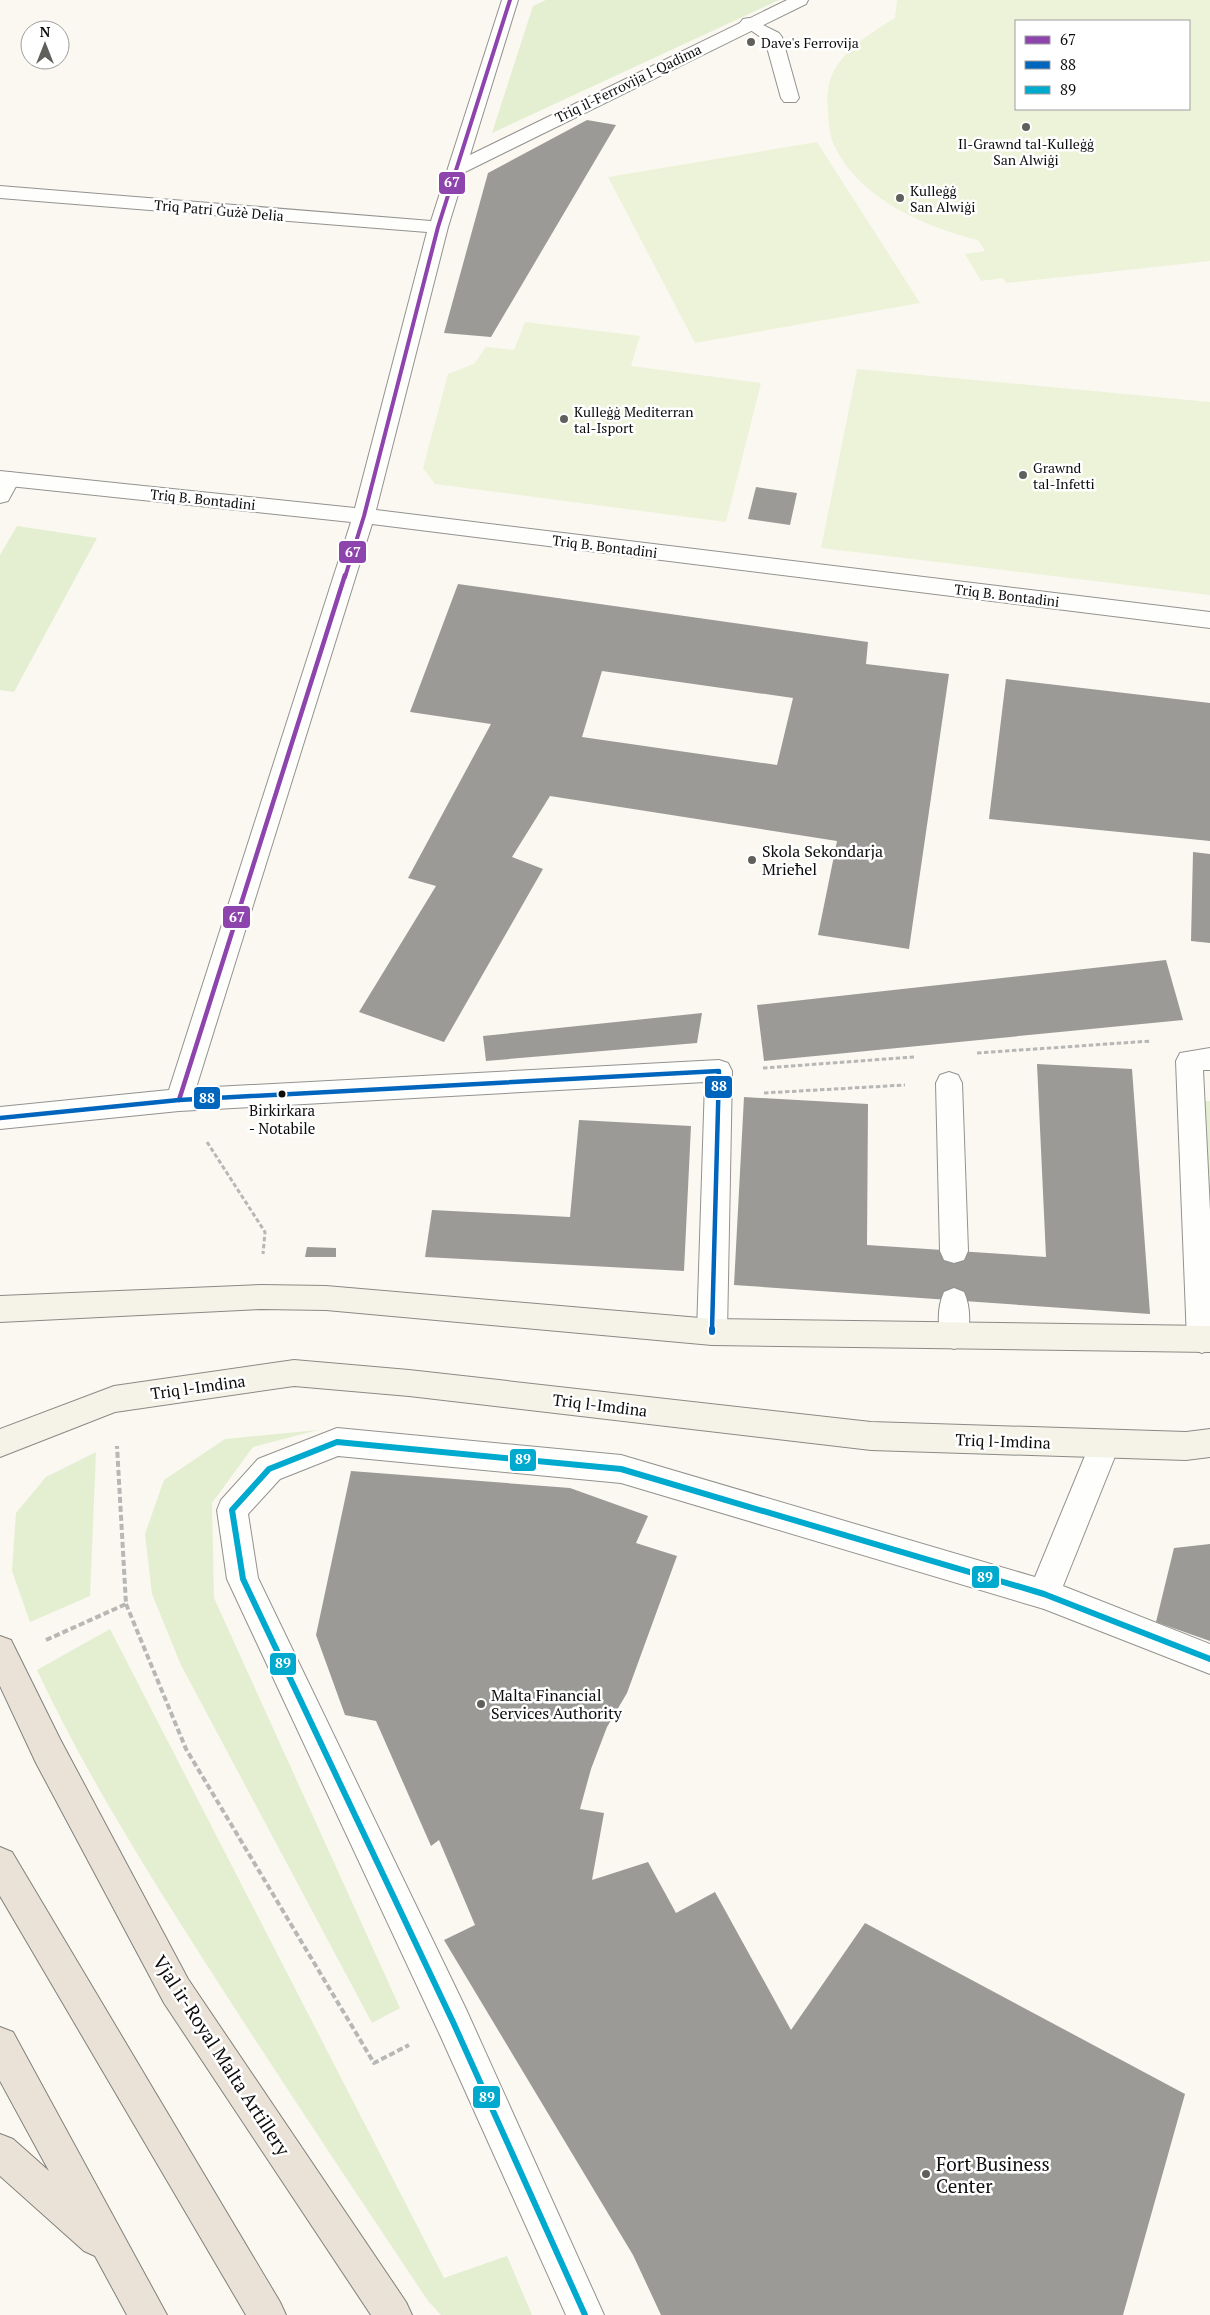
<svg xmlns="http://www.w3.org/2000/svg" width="1210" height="2315" font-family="'PT Serif',serif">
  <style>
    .green { fill: #e3efd0 }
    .pitch { fill: #edf3d9; fill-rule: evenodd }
    .building { fill: #9c9a96; fill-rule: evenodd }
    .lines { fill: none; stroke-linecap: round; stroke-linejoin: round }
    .service-casing { stroke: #93928f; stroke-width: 2 }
    .minor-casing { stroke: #93928f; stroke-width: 2 }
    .secondary-casing { stroke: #8a8985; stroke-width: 2 }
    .trunk-casing { stroke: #80807c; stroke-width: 2 }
    .path-far1 { stroke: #b7b7b5; stroke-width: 3; stroke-dasharray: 4.5 2.5; stroke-linecap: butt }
    .path { stroke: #b7b7b5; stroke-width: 4; stroke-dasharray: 6 3; stroke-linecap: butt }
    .service { fill: #fefefd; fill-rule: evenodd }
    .minor { fill: #fefefd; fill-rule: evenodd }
    .secondary { fill: #f5f3e8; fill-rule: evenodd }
    .trunk { fill: #eae2d6; fill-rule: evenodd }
    .bus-1-far1-casing { stroke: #fff; stroke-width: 6 }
    .bus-1-casing { stroke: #fff; stroke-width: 8 }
    .bus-2-far1-casing { stroke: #fff; stroke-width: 8 }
    .bus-2-casing { stroke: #fff; stroke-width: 10 }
    .bus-3-casing { stroke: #fff; stroke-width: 10 }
    .bus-1-far1 { stroke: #8e44ad; stroke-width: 4 }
    .bus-1 { stroke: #8e44ad; stroke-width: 4.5 }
    .bus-2-far1 { stroke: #0065bd; stroke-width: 4.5 }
    .bus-2 { stroke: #0065bd; stroke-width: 6 }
    .bus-3 { stroke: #00a9ce; stroke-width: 6 }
    .poi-dot { fill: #5f5f5c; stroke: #fff; stroke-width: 2 }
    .bus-dot { fill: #0c0c0c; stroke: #fff; stroke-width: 2 }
    .labels { text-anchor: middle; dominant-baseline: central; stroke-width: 5; stroke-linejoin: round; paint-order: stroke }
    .far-poi-label { font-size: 14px; fill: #0c0c0c; stroke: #fff; text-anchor: start }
    .far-street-label { font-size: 14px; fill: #0c0c0c; stroke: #fff }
    .bus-label { font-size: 15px; fill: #0c0c0c; stroke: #fff }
    .poi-label { font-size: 16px; fill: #0c0c0c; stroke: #fff; text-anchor: start }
    .street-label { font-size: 16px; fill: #0c0c0c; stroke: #fff }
    .near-street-label { font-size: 19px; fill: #0c0c0c; stroke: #fff }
    .near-poi-label { font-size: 19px; fill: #0c0c0c; stroke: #fff; text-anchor: start }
    .line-badge { stroke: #fff; stroke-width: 2 }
    .badge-label { font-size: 14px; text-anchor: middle; font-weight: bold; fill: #fff }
  </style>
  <rect width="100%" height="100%" fill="#faf8f0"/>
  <path class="green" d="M546,0H779L492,133L533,6Z
    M17,526L97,538L14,692L0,690V555Z
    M1204,1101H1210V1210Z
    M318,1430L253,1447L212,1503L214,1598L400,2008L372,2023L181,1665L152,1594L145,1534L164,1480L225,1439Z
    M96,1452L90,1596L30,1622L12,1571L16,1513L46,1477Z
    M110,1629L444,2278L507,2256L532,2315H441L428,2301C351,2185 273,2069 198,1951C140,1860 83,1768 37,1670Z"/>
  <path class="pitch" d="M897,0H1210V261L1006,283L1003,278L981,281L965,254L985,251L978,240C925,227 860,199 835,147C830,138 829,124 828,114C826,94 828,76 841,60C854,43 877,29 895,18ZM1189,21V109H1016V21Z
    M817,142L920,303L695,343L608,177Z
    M525,322L640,336L631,366L761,383L726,522L435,484L423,468L448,374L474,364L486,347L514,350Z
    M857,369L1210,402V595L821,548Z"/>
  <path class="building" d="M587,120L616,125L491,337L444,333L488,173Z
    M756,487L797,493L790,525L748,519Z
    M458,584L868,642L866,664L949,674L909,949L818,935L837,841L550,796L512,857L543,869L444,1042L359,1012L436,886L408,878L491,724L410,712ZM602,671L793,698L777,765L582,737Z
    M1006,679L1210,703V841L989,819Z
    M1193,852L1210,854V943L1191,941Z
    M1166,960L1183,1020L764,1061L757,1005Z
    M702,1013L697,1043L486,1061L483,1036Z
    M1037,1064L1132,1069L1150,1314L734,1285L744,1097L868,1104L867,1245L1046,1257Z
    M579,1120L691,1126L684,1271L425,1257L432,1210L570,1217Z
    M307,1247L336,1248V1257H305Z
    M351,1471L570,1488L648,1516L636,1543L677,1556L627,1693L607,1727L591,1769L580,1809L604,1813L592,1880L648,1862L676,1913L715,1892L791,2030L865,1923L1185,2094L1123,2315H661L633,2255L444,1940L475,1925L439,1840L431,1846L376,1721L345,1715L316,1635Z
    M1210,1544V1641L1156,1622L1174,1548Z"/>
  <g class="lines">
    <g class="service-casing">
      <path id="service" d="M749,18L779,33L782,37L799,98L796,102H784L781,98L765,40L740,23L743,19Z
        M9,472L17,474L20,479L8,501L0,503V476Z
        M1210,1048V1070H1203L1210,1211V1350L1202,1353L1192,1349L1187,1340L1176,1061L1180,1053Z
        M949,1072L958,1075L962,1083L968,1251L964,1260L954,1263L944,1260L940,1251L936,1083L940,1075Z
        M954,1288L964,1292C971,1307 971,1330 964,1345L954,1349L944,1345C937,1330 937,1307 944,1292Z"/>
    </g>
    <g class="minor-casing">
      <path id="minor" d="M502,0H518L470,155L787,0H808L806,4L465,172L448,227L376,510L1210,612V628L372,524L196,1088L719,1060L728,1063L732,1071L727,1332L722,1341L712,1345L702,1341L697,1332L705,1082L179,1111L0,1129V1107L169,1090L351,522L0,485V471L355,508L427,232L0,198V186L431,221Z
        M337,1428L621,1455L1035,1577L1094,1434L1105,1430L1116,1434L1120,1444L1063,1586L1210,1644V1674L1044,1609L621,1483L338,1456L280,1479L248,1514L258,1578L466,2009L604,2315H566L440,2035L227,1579L217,1510L221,1500L258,1459Z"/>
    </g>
    <g class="secondary-casing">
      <path id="secondary" d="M261,1285L326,1286L712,1319L1210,1326V1352L712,1345L326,1310L261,1309L0,1322V1296Z
        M294,1360L409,1370L871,1422L1186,1432L1210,1429V1457L1186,1460L871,1450L409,1396L294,1386L115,1412L0,1457V1429L114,1386Z"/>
    </g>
    <g class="trunk-casing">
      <path id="trunk" d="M0,1636L11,1640L60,1739L188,1979L406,2302L412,2315H371L164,2003L36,1763L0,1686Z
        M0,1847L12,1852L280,2302L286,2315H246L0,1896Z
        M0,2027L13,2032L167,2315H127L95,2256L84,2251L0,2176V2134L13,2139L49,2171L0,2081Z"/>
    </g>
    <path class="path-far1" d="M977,1053L1151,1041
      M763,1068L914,1057
      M764,1093L905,1085
      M207,1142L265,1232L263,1254"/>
    <path class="path" d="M126,1604L186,1749L374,2063L409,2045
      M46,1640L126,1604L117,1446"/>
    <use href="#service" class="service"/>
    <use href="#minor" class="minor"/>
    <use href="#secondary" class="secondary"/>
    <use href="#trunk" class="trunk"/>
    <g class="bus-1-far1-casing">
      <path id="bus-1-far1" d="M345,577L364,516L438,227L510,0"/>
    </g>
    <g class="bus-1-casing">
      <path id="bus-1" d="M179,1100L345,575"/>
    </g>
    <g class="bus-2-far1-casing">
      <path id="bus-2-far1" d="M0,1118L179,1100L719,1071L712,1330"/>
    </g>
    <g class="bus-2-casing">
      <path id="bus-2" d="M712,1332V1329"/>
    </g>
    <g class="bus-3-casing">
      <path id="bus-3" d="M585,2315L453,2022L243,1579L232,1510L269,1469L337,1442L621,1469L1044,1594L1210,1659"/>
    </g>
    <use href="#bus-1-far1" class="bus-1-far1"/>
    <use href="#bus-1" class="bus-1"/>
    <use href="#bus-2-far1" class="bus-2-far1"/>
    <use href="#bus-2" class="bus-2"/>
    <use href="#bus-3" class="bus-3"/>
  </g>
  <g class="poi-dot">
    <circle cx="751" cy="42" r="5"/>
    <circle cx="1026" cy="127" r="5"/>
    <circle cx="900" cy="198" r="5"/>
    <circle cx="564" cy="419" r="5"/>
    <circle cx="1023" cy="475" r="5"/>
    <circle cx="752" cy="860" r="5"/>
    <circle cx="481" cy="1704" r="5"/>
    <circle cx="926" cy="2174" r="5"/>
  </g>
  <circle class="bus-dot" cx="282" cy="1094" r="4.5"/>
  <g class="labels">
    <g class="far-poi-label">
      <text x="761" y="42">Dave's Ferrovija</text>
      <text x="1026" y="143" text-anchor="middle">Il-Grawnd tal-Kulleġġ<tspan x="1026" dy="16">San Alwiġi</tspan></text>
      <text x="910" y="190">Kulleġġ<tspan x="910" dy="16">San Alwiġi</tspan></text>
      <text x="574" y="411">Kulleġġ Mediterran<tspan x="574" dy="16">tal-Isport</tspan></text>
      <text x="1033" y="467">Grawnd<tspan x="1033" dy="16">tal-Infetti</tspan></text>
    </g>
    <g class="far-street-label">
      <text transform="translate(628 83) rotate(-26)">Triq il-Ferrovija l-Qadima</text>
      <text transform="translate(219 210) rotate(5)">Triq Patri Ġużè Delia</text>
      <text transform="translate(203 499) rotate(6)">Triq B. Bontadini</text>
      <text transform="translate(605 546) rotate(7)">Triq B. Bontadini</text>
      <text transform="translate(1007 595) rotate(7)">Triq B. Bontadini</text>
    </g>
    <g class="bus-label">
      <text x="282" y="1110">Birkirkara<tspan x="282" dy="18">- Notabile</tspan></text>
    </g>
    <g class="poi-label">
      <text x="762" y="851">Skola Sekondarja<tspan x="762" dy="18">Mrieħel</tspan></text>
      <text x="491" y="1695">Malta Financial<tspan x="491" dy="18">Services Authority</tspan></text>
    </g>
    <g class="street-label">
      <text transform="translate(198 1387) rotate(-8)">Triq l-Imdina</text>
      <text transform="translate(600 1405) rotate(7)">Triq l-Imdina</text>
      <text transform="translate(1003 1441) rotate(2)">Triq l-Imdina</text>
    </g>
    <g class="near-street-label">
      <text transform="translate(222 2055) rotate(57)">Vjal ir-Royal Malta Artillery</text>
    </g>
    <g class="near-poi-label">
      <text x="936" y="2163">Fort Business<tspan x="936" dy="22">Center</tspan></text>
    </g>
  </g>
  <g class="line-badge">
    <rect x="438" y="171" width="28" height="24" rx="5" fill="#8e44ad"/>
    <rect x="338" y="540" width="29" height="24" rx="5" fill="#8e44ad"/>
    <rect x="222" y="905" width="29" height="24" rx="5" fill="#8e44ad"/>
    <rect x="704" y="1075" width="29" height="24" rx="5" fill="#0065bd"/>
    <rect x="193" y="1086" width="28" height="24" rx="5" fill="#0065bd"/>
    <rect x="509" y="1448" width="28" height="24" rx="5" fill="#00a9ce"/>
    <rect x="971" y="1565" width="29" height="24" rx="5" fill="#00a9ce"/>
    <rect x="269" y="1652" width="28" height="24" rx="5" fill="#00a9ce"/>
    <rect x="472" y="2085" width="29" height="24" rx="5" fill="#00a9ce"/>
  </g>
  <g class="badge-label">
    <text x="452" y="187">67</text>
    <text x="353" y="557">67</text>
    <text x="237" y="922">67</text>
    <text x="719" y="1091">88</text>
    <text x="207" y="1103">88</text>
    <text x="523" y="1464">89</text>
    <text x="985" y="1582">89</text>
    <text x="283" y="1668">89</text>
    <text x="487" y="2102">89</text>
  </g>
  <rect x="1015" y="20" width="175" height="90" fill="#ffffff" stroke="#9e9e9e"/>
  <rect x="1025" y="36" width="25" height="8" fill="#8e44ad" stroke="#9e9e9e"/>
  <text x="1060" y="45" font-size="15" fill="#0c0c0c">67</text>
  <rect x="1025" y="61" width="25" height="8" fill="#0065bd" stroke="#9e9e9e"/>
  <text x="1060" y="70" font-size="15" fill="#0c0c0c">88</text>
  <rect x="1025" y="86" width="25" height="8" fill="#00a9ce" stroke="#9e9e9e"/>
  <text x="1060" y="95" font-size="15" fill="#0c0c0c">89</text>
  <g transform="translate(45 45)"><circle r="24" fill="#ffffff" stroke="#9e9e9e"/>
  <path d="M0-4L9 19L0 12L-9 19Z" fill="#5f5f5c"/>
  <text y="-8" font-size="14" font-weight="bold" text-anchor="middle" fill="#0c0c0c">N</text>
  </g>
</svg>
